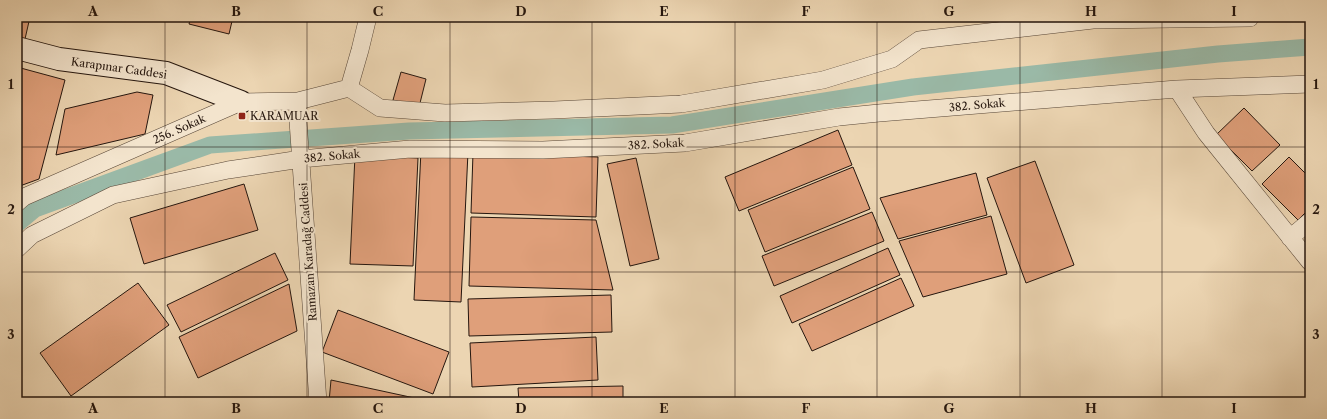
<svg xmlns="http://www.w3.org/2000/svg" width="1327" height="419" font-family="'Libre Caslon Text',serif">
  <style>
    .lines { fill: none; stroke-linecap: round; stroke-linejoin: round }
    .canal { stroke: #9ab9a7; stroke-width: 17 }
    .building { fill: #df9f7a; stroke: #25160e }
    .street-casing { stroke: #574637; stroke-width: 18 }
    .secondary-casing { stroke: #25160e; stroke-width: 24 }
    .street { stroke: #f3e4cd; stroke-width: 17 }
    .secondary { stroke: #f3e4cd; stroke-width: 22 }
    .grid { fill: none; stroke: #25160e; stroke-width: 1; stroke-opacity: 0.55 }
    .poi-dot { fill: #8f2418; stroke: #f3e4cd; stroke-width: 1.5 }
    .labels { text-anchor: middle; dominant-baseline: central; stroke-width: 4; stroke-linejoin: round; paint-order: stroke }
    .street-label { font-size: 11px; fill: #25160e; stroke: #f3e4cd }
    .poi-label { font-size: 11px; fill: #25160e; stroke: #f3e4cd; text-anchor: start }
    .neatline { fill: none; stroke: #25160e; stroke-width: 1.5 }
    .grid-label { font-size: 13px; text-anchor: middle; font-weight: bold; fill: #25160e }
  </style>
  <rect width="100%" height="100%" fill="#ecd5b2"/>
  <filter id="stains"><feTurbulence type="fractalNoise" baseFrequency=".005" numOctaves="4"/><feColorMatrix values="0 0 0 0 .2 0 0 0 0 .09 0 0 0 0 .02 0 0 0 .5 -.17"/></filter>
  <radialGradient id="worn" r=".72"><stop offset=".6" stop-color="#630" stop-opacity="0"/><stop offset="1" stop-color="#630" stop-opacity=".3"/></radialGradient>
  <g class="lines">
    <path class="canal" d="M17,224L35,209L210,145L409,131L672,125L913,87L1218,54L1310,47"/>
  </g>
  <path class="building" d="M17,17H30L25,39L17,38Z
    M191,17H233L229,34L189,24Z
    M17,67L65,80L39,179L17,187Z
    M401,72L426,79L419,107L393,100Z
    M137,92L153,95L145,134L56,155L65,109Z
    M1244,108L1280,145L1252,171L1216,135Z
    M838,130L852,165L739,211L725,177Z
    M421,150L468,152L461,302L414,300Z
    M1310,150V160L1305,154Z
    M473,153L598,157L596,217L471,213Z
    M355,155L418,158L413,266L350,264Z
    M1289,157L1310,178V208L1298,220L1262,184Z
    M636,158L659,259L630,266L607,164Z
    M1035,161L1074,265L1026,283L987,178Z
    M853,167L870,209L765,252L748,210Z
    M976,173L987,215L898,239L880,198Z
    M244,184L258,230L144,264L130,218Z
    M872,212L884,241L774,286L762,256Z
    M991,216L1007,274L923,297L899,241Z
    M471,217L596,220L613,290L469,286Z
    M888,248L900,275L792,323L780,296Z
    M275,253L288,280L181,332L167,305Z
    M901,278L914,306L812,351L799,324Z
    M138,283L169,325L71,396L40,353Z
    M289,284L297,331L198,378L179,337Z
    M611,295L612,332L469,336L468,299Z
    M338,310L449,352L433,394L322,352Z
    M596,337L598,380L472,387L470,343Z
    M331,380L433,402H329Z
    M623,386V402H519L518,388Z"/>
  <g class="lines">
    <g class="street-casing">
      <path id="street" d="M349,88L380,108L445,113L554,110L681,104L823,80L892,59L919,40L1093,20L1250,18
        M349,88L360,50L368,17
        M1177,89L1206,133L1310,262
        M298,101V121L318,402
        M17,203L24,197L241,102L298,101L349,88
        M1290,238L1310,221
        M17,249L32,235L113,195L228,170L301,159L410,149L543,150L685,143L839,117L879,113L1177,89L1310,84"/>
    </g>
    <g class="secondary-casing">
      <path id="secondary" d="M17,48L59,59L166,73L241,102"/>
    </g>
    <use href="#street" class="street"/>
    <use href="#secondary" class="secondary"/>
  </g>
  <path class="grid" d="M165,17V402M307,17V402M450,17V402M592,17V402M735,17V402M877,17V402M1020,17V402M1162,17V402M17,147H1310M17,272H1310"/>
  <rect class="poi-dot" x="238" y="112" width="8" height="8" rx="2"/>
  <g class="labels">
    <g class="street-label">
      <text transform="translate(119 68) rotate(8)">Karapınar Caddesi</text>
      <text transform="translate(977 105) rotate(-5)">382. Sokak</text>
      <text transform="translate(179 129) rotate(-24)">256. Sokak</text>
      <text transform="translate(656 144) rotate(-3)">382. Sokak</text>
      <text transform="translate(332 156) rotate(-5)">382. Sokak</text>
      <text transform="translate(308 252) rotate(-94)">Ramazan Karadağ Caddesi</text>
    </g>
    <g class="poi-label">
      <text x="250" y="116">KARAMUAR</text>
    </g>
  </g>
  <rect width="1327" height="419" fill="none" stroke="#ecd5b2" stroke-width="44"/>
  <rect x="22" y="22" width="1283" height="375" class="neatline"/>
  <g class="grid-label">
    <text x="93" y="16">A</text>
    <text x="236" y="16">B</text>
    <text x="378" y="16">C</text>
    <text x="521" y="16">D</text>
    <text x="664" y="16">E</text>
    <text x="806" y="16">F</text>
    <text x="949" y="16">G</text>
    <text x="1091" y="16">H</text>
    <text x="1234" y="16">I</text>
    <text x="11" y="89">1</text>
    <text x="1316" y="89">1</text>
    <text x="11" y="214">2</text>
    <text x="1316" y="214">2</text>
    <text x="11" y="339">3</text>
    <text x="1316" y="339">3</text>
    <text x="93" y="413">A</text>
    <text x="236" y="413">B</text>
    <text x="378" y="413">C</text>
    <text x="521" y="413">D</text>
    <text x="664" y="413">E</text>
    <text x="806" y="413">F</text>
    <text x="949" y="413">G</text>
    <text x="1091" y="413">H</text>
    <text x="1234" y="413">I</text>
  </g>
  <rect width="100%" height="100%" filter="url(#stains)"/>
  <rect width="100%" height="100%" fill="url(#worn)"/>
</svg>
